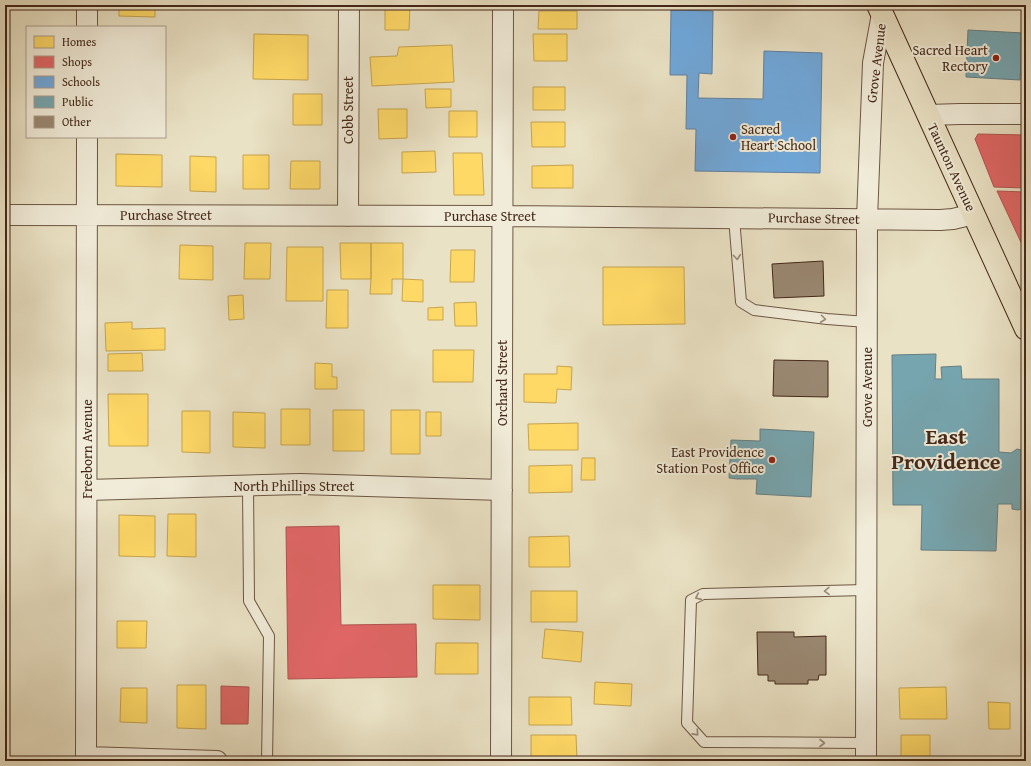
<svg xmlns="http://www.w3.org/2000/svg" width="1031" height="766" font-family="'Gentium Book Plus',serif">
  <style>
    .homes { fill: #ffd966; stroke: #c7a44f }
    .shops { fill: #e06666; stroke: #b1534f }
    .schools { fill: #6fa8dc; stroke: #6281a1 }
    .public { fill: #76a5af; stroke: #677f82 }
    .building { fill: #9a8872; stroke: #432718 }
    .lines { fill: none; stroke-linecap: round; stroke-linejoin: round }
    .lane-casing { stroke: #6d5643; stroke-width: 12 }
    .street-casing { stroke: #6d5643; stroke-width: 22 }
    .highway-casing { stroke: #432718; stroke-width: 24 }
    .lane { stroke: #f1ecd9; stroke-width: 10 }
    .street { stroke: #f1ecd9; stroke-width: 20 }
    .highway { stroke: #eae2c5; stroke-width: 22 }
    .oneway { stroke: #9a8a78 }
    .poi-dot { fill: #8f2418; stroke: #f1ecd9; stroke-width: 1.5 }
    .labels { text-anchor: middle; dominant-baseline: central; stroke-width: 4; stroke-linejoin: round; paint-order: stroke }
    .poi-label { font-size: 14px; fill: #432718; stroke: #f1ecd9; text-anchor: end }
    .street-label { font-size: 14px; fill: #432718; stroke: #f1ecd9 }
    .town-label { font-size: 22px; font-weight: bold; fill: #432718; stroke: #f1ecd9 }
  </style>
  <rect width="100%" height="100%" fill="#eae2c5"/>
  <filter id="stains"><feTurbulence type="fractalNoise" baseFrequency=".005" numOctaves="4"/><feColorMatrix values="0 0 0 0 .2 0 0 0 0 .09 0 0 0 0 .02 0 0 0 .5 -.17"/></filter>
  <radialGradient id="worn" r=".72"><stop offset=".6" stop-color="#630" stop-opacity="0"/><stop offset="1" stop-color="#630" stop-opacity=".3"/></radialGradient>
  <path class="homes" d="M119,5H155V17L119,16Z
    M283,5H319V7H283Z
    M385,6H410L409,30H385Z
    M539,11H577V29H538Z
    M254,34L308,35V80L253,79Z
    M533,34H567V61H534Z
    M452,45L454,82L372,86L370,57L397,56L399,47Z
    M533,87H565V110H533Z
    M425,89H451V107L426,108Z
    M293,94H322V125H293Z
    M378,109H407V138L379,139Z
    M449,111H477V137H449Z
    M531,122H565V147H532Z
    M435,151L436,172L402,173V152Z
    M453,153H482L484,195H454Z
    M116,154L162,155V187L116,186Z
    M243,155H269V189H243Z
    M190,156L216,157V192L190,191Z
    M291,161H320V189H290Z
    M573,165V188H532V166Z
    M245,243H271L270,279H244Z
    M340,243H371V279H341Z
    M371,243H403V279H392V294H370L371,279Z
    M180,245L213,246V280L179,279Z
    M287,247H323V301H286Z
    M451,250H475L474,282H450Z
    M603,267H684L685,324L603,325Z
    M403,279L423,280V302L402,301Z
    M327,290H348V328H326Z
    M243,295L244,319L229,320L228,296Z
    M476,302L477,326H455L454,303Z
    M443,307V320H428V308Z
    M132,322V329L165,328V350L106,351L105,323Z
    M433,350H474L473,382H433Z
    M142,353L143,371H108V354Z
    M315,363L332,364V377H337V389H315Z
    M557,366L572,367L571,390L557,389L556,403L524,402V374H557Z
    M108,394H148V446H109Z
    M281,409H310V445H281Z
    M333,410H364V451H333Z
    M391,410H420V454H391Z
    M182,411H210V453L182,452Z
    M233,412L265,413V448L233,447Z
    M426,412H441V436H426Z
    M578,423V450H529L528,424Z
    M582,458H595V480H581Z
    M572,465V492L529,493V466Z
    M168,514H196V557L167,556Z
    M119,515L155,516V557L119,556Z
    M569,536L570,567H529V537Z
    M433,585H480V620L433,619Z
    M531,591H577V622H531Z
    M117,621H147L146,648H117Z
    M545,629L583,632L581,662L542,658Z
    M436,643H478V674H435Z
    M595,682L632,684L631,706L594,704Z
    M177,685H206V729L177,728Z
    M946,687L947,719H900L899,688Z
    M121,688H147V723L120,722Z
    M529,697H571L572,725H529Z
    M988,702L1010,703V729H989Z
    M531,735H576L577,761H531Z
    M901,735H930V761H901Z"/>
  <path class="shops" d="M978,134L1026,135V188L994,187L975,139Z
    M997,191L1026,192V253Z
    M339,526L341,625L416,624L417,677L288,679L286,527Z
    M221,686L249,687L248,724H221Z"/>
  <path class="schools" d="M671,10L713,11L712,74L699,73L698,98L763,99L764,51L822,53L820,173L695,171L696,129H686L687,75H670Z"/>
  <path class="public" d="M968,30L1023,33L1022,41L1026,42V74H1020V80L966,77Z
    M936,354L935,379H942L941,367L961,366L962,379H999V452L1011,453L1017,449L1026,451V507L1018,510L1012,509V504H998L996,551L921,550L922,505H893L892,355Z
    M760,429L814,432L811,497L756,494L757,479H737L729,478L731,440L760,441Z"/>
  <path class="building" d="M823,261L824,296L774,298L772,264Z
    M774,360L828,361V397L773,396Z
    M757,632H794V637L826,636V675H819L818,680H808V684H775V681H768V675H758Z"/>
  <g class="lines">
    <g class="lane-casing">
      <path id="lane" d="M734,218L741,302L754,310L827,319L867,322
        M248,485L249,601L269,636L267,761
        M866,743L704,742L687,723L691,600L703,594L866,590"/>
    </g>
    <g class="street-casing">
      <path id="street" d="M87,27V5
        M928,115L960,114H1026
        M5,215L503,216L940,220L953,219L974,214
        M348,216L349,5
        M87,490L300,484L502,490
        M86,757L217,761
        M86,761L87,137
        M501,761L503,5
        M866,761L867,219L873,63L882,14"/>
    </g>
    <g class="highway-casing">
      <path id="highway" d="M878,5L1026,329"/>
    </g>
    <use href="#lane" class="lane"/>
    <use href="#street" class="street"/>
    <use href="#highway" class="highway"/>
  </g>
  <defs><path id="oneway-chevron" d="M-2-3.5L2.5 0L-2 3.5" fill="none" stroke-width="1.6" stroke-linecap="round" stroke-linejoin="round"/></defs>
  <g class="oneway">
    <use href="#oneway-chevron" transform="translate(737 257) rotate(85)"/>
    <use href="#oneway-chevron" transform="translate(823 319) rotate(7)"/>
    <use href="#oneway-chevron" transform="translate(827 591) rotate(179)"/>
    <use href="#oneway-chevron" transform="translate(698 597) rotate(156)"/>
    <use href="#oneway-chevron" transform="translate(696 733) rotate(48)"/>
    <use href="#oneway-chevron" transform="translate(822 743)"/>
  </g>
  <g class="poi-dot">
    <circle cx="996" cy="58" r="4"/>
    <circle cx="733" cy="137" r="4"/>
    <circle cx="772" cy="460" r="4"/>
  </g>
  <g class="labels">
    <g class="poi-label">
      <text x="988" y="50">Sacred Heart<tspan x="988" dy="16">Rectory</tspan></text>
      <text x="741" y="129" text-anchor="start">Sacred<tspan x="741" dy="16">Heart School</tspan></text>
      <text x="764" y="452">East Providence<tspan x="764" dy="16">Station Post Office</tspan></text>
    </g>
    <g class="street-label">
      <text transform="translate(876 63) rotate(-83)">Grove Avenue</text>
      <text transform="translate(348 110) rotate(-90)">Cobb Street</text>
      <text transform="translate(952 167) rotate(65)">Taunton Avenue</text>
      <text x="166" y="215">Purchase Street</text>
      <text x="490" y="216">Purchase Street</text>
      <text transform="translate(814 218) rotate(1)">Purchase Street</text>
      <text transform="translate(502 383) rotate(-90)">Orchard Street</text>
      <text transform="translate(867 387) rotate(-90)">Grove Avenue</text>
      <text transform="translate(87 449) rotate(-90)">Freeborn Avenue</text>
      <text x="294" y="486">North Phillips Street</text>
    </g>
    <g class="town-label">
      <text x="946" y="436">East<tspan x="946" dy="25">Providence</tspan></text>
    </g>
  </g>
  <rect width="1031" height="766" fill="none" stroke="#eae2c5" stroke-width="20"/>
  <rect x="6" y="6" width="1019" height="754" fill="none" stroke="#432718" stroke-width="2"/>
  <rect x="10" y="10" width="1011" height="746" fill="none" stroke="#432718"/>
  <rect x="26" y="26" width="140" height="112" fill="#f1ecd9" stroke="#ab9d8c"/>
  <rect x="34" y="36" width="20" height="12" fill="#ffd966" stroke="#ab9d8c"/>
  <text x="62" y="46" font-size="12" fill="#432718">Homes</text>
  <rect x="34" y="56" width="20" height="12" fill="#e06666" stroke="#ab9d8c"/>
  <text x="62" y="66" font-size="12" fill="#432718">Shops</text>
  <rect x="34" y="76" width="20" height="12" fill="#6fa8dc" stroke="#ab9d8c"/>
  <text x="62" y="86" font-size="12" fill="#432718">Schools</text>
  <rect x="34" y="96" width="20" height="12" fill="#76a5af" stroke="#ab9d8c"/>
  <text x="62" y="106" font-size="12" fill="#432718">Public</text>
  <rect x="34" y="116" width="20" height="12" fill="#9a8872" stroke="#ab9d8c"/>
  <text x="62" y="126" font-size="12" fill="#432718">Other</text>
  <rect width="100%" height="100%" filter="url(#stains)"/>
  <rect width="100%" height="100%" fill="url(#worn)"/>
</svg>
